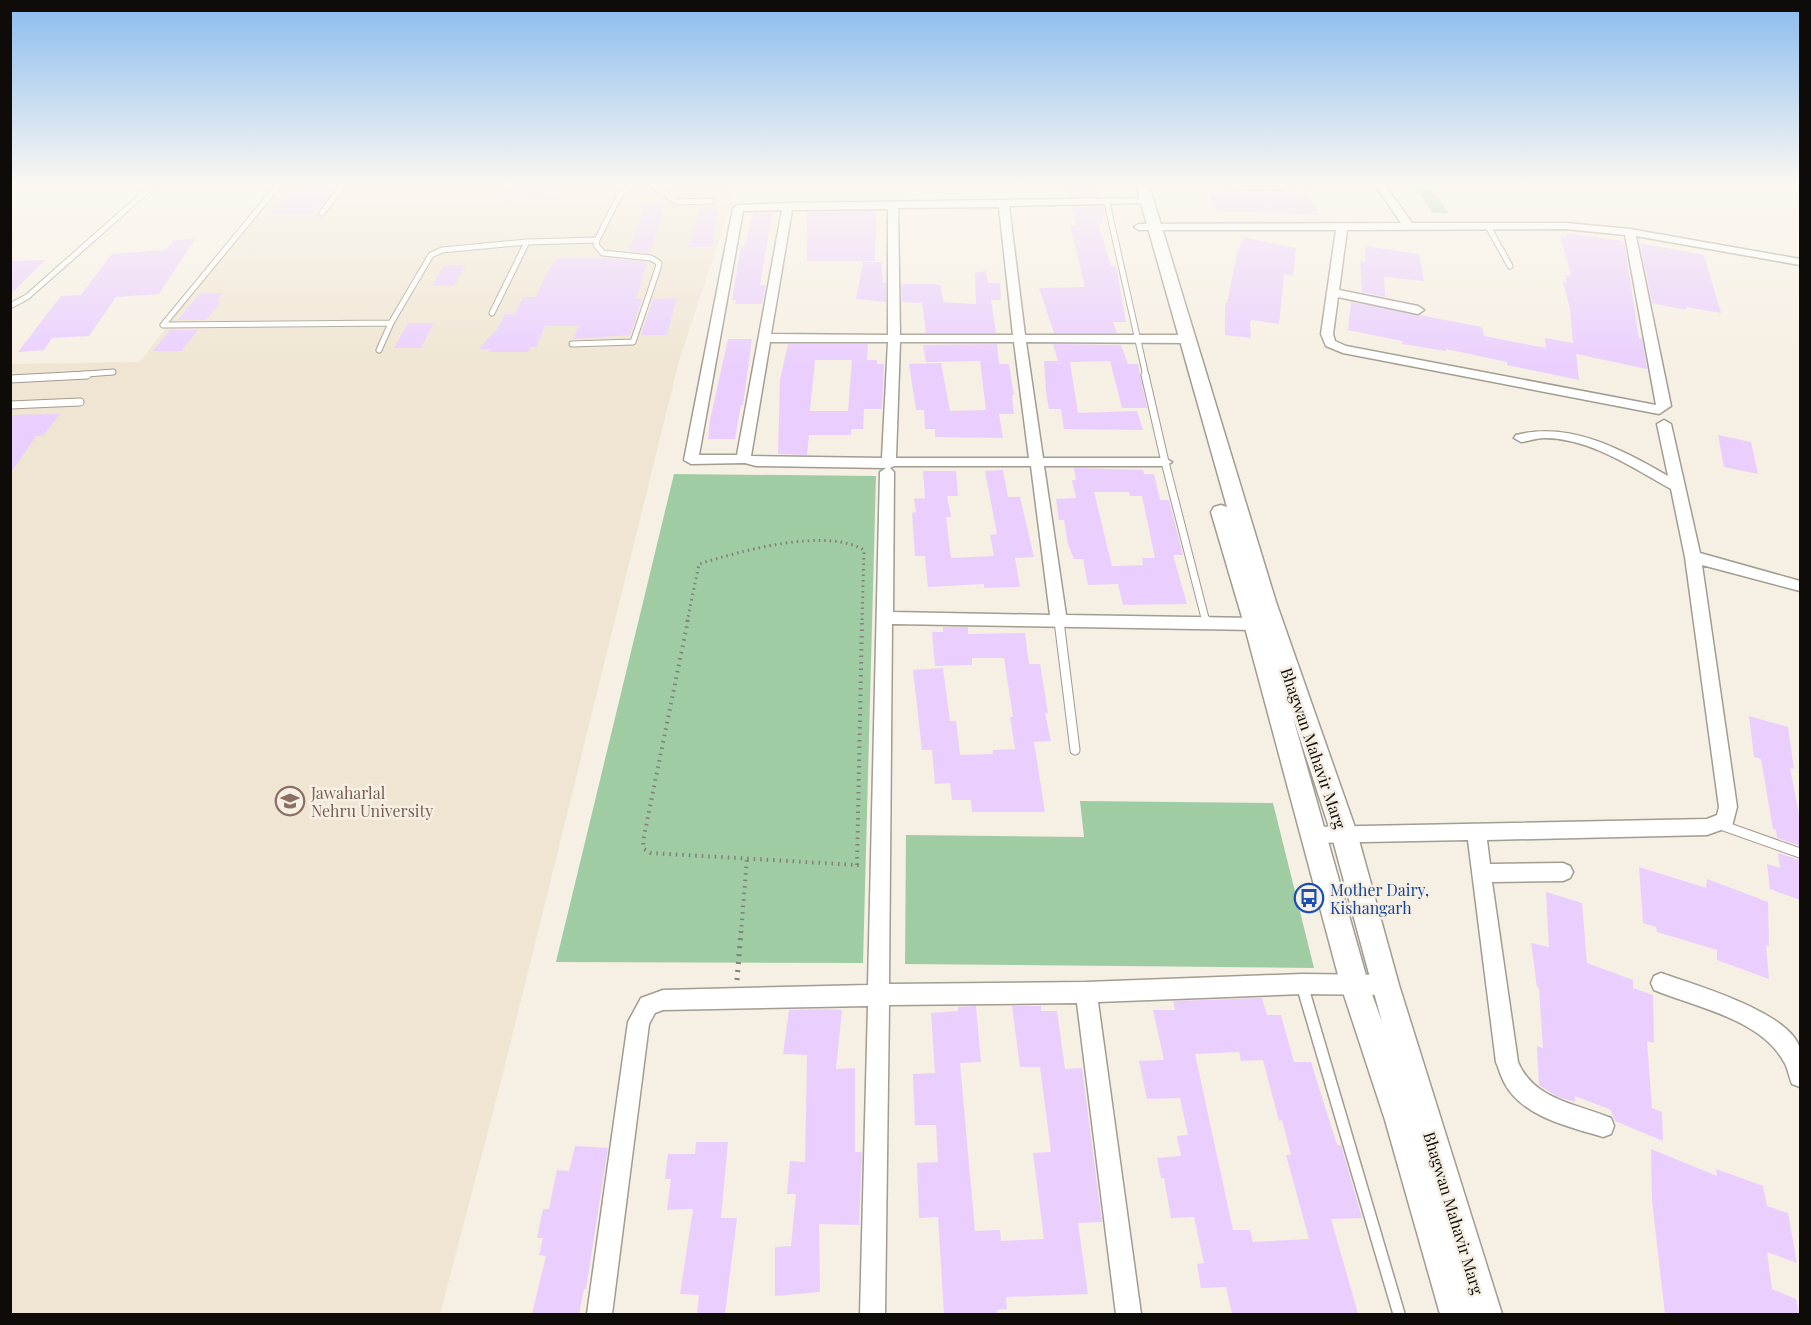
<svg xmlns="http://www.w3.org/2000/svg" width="1811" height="1325" font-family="'Playfair Display',serif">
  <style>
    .built { fill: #efe5d2 }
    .green { fill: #a0cca3 }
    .building { fill: #eacffe; fill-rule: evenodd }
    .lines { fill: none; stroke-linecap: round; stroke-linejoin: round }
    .lane-far3-casing { stroke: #a29c91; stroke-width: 7 }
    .lane-far2-casing { stroke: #a29c91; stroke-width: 9 }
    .lane-far1-casing { stroke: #a29c91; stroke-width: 11 }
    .lane-casing { stroke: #a29c91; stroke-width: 14 }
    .street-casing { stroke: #a29c91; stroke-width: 3 }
    .secondary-casing { stroke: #a29c91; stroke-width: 3 }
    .path-far2 { stroke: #847f77; stroke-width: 3; stroke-dasharray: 1.5 4; stroke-linecap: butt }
    .path-far1 { stroke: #847f77; stroke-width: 4; stroke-dasharray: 1.5 5; stroke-linecap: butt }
    .path { stroke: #847f77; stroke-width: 5; stroke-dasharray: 2 6; stroke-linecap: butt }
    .lane-far3 { stroke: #fff; stroke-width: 5 }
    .lane-far2 { stroke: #fff; stroke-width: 7 }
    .lane-far1 { stroke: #fff; stroke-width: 9 }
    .lane { stroke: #fff; stroke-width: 11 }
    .street { fill: #fff; fill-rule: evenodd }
    .secondary { fill: #fff; fill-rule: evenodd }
    .labels { text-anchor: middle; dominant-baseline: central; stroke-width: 5; stroke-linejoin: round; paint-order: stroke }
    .street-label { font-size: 16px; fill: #0e0b08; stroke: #f6efe3 }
    .education-label { font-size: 16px; fill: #785e54; stroke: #f6efe3; text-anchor: start }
    .transit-label { font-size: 16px; fill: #164399; stroke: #f6efe3; text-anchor: start }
  </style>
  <rect width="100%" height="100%" fill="#f6efe3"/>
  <path class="built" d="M276,182H736L733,197L679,361L500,1085L440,1314H11L10,364L140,362Z"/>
  <path class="green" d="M1414,187L1430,188L1449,213H1433Z
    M674,474L876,476L863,963L556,962Z
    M1080,801L1273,803L1314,968L905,964L906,835L1084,837Z"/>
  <path class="building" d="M297,182H338L313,215H270Z
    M511,182H568L558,199L500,196Z
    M1064,182H1095L1100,196L1068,197Z
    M1228,187L1239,191L1307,190L1320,215L1215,211L1208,191L1230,192Z
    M646,203H666L650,253L629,251Z
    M1103,206L1105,217H1101L1103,223H1098L1111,266H1116L1126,322H1113L1117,333H1054L1039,288L1085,287L1070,225H1077L1071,207Z
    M699,209H719L712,247H689Z
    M876,211L875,261H807V212Z
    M753,213H772L760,285H766L762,304H735L736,300H732L741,246H745Z
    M1566,233L1624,241L1639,338H1642L1647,369L1576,354L1579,380L1507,365V362L1446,349V351L1402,344V341L1348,330L1351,302L1482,327L1484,336L1546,348L1545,338L1573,343L1570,309L1563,282L1567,283L1565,275L1571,276L1560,235L1567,236Z
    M1244,237L1296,248L1293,276L1284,274L1279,324L1252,320L1250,322L1251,338L1225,335V303H1227L1237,253Z
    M195,239L159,294L116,297L89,336L52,338L44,350L18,352L61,296L81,295L112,254L166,250L173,240Z
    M1640,243L1704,255L1721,313L1686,307V310L1652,303Z
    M1365,246L1419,254L1424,281L1384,277L1385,297L1362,292L1360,261L1365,262Z
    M557,258H607L647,262L636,299H642L630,335L574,339L578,326H545L536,347H530L528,352H489L491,349H479L497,329L505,314H515L523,297H536L547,272Z
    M45,260L10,295V261Z
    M863,262H881L883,283H886V302L856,299Z
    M444,265H466L454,286H432Z
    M986,271L988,283H1000L1001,300H991L996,333H926L922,303L902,302L901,284H933L941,285L943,302L976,304L975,273Z
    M200,293H223L217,302H221L206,320H178Z
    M677,298L667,335H641L653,299Z
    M408,323H434L421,348H394Z
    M170,330H198L181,351H153Z
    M728,339H752L743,405H741L735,439H708L710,420Z
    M788,344H868L867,360H877V364H884L882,409H864L863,429H851V435H809L807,455L778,454L780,380ZM815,360H852L848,411H810Z
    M997,344L999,364H1009L1014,395H1012L1014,414H999L1003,438L935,437V429H925L924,410H916L909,364L941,363L950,411L986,410L980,361L926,362L923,345Z
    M1053,344L1121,345L1128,364H1138L1147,408H1122L1110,361L1070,362L1078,413L1137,411L1143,430L1064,429L1061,409H1049L1046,392L1044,361H1058Z
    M60,414L43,436H36L10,474V415Z
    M1718,435L1751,442L1758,474L1724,467Z
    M1074,468L1143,470L1144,474H1154L1160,500H1169L1183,555H1173L1187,604L1123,605L1118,584L1088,585L1083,559H1074L1068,544L1064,520H1059L1056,499L1076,498L1072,480H1076ZM1094,492H1129L1130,496H1142L1155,558H1142L1143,565L1112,566Z
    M1003,470L1008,497H1020L1034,557L1015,558L1020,587L984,588V584L928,587L925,556H915L912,513L916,512L914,499L925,498L923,471H956L958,496H947L951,517H946L951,558L994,556L990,535L997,534L985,471Z
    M943,627H968V634L1025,633L1029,664H1040L1048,713H1045L1051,741L1034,742L1045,812H972L971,800H952L950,783L935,784L932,750H922L913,670L943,668L950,721H956L960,755L993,754V750L1015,749L1010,717H1013L1004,658H972V665L935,666L932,632H943Z
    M1749,716L1788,727L1794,769L1790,768L1800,820V846L1777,838L1776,830L1773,829L1761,759L1754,757Z
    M1778,853L1800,860V900L1770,889L1767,864L1780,868Z
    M1639,867L1706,888L1707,879L1768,902L1769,946L1766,945L1769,979L1717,960V950L1657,932L1656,927L1643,923Z
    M1546,892L1582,903L1587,963L1633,980V988L1653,995L1654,1043L1647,1041L1652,1108L1662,1112L1663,1141L1615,1121L1611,1110L1575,1096V1102L1556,1096L1539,1085L1537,1046L1543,1048L1539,988L1537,987L1531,943L1549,947Z
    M1262,998L1267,1015H1281L1294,1062H1311L1337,1145H1341L1362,1218L1331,1219L1358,1313L1232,1314L1226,1287L1201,1288L1197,1264L1204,1263L1194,1217L1171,1218L1164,1178H1161L1157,1158L1181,1156L1177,1136L1188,1135L1180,1098L1147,1099L1139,1061L1164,1060L1153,1010H1175L1173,1001ZM1239,1052L1241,1061L1263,1060L1279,1121L1282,1120L1291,1155H1286L1309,1239L1253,1242L1250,1230H1233L1195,1054Z
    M976,1006L981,1062L960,1063L975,1231L1000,1230L1001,1241L1044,1239L1033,1153L1051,1152L1040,1067H1020L1012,1006H1041V1011H1057L1065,1069L1082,1068L1102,1222L1078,1223L1088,1294L1006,1297L1007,1309L997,1310L998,1314H944L938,1217L919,1218L917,1163L938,1162L936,1125H915L913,1074L935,1073L931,1013L958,1011V1007Z
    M827,1009L842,1010L836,1069L855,1068V1152H862L859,1225L819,1224L820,1292L775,1296V1247L791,1246L796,1194H787L790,1161L805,1162L807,1055L783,1054L789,1010Z
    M696,1142H728L721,1218H737L725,1314H697L699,1295L680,1294L693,1209L667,1210L671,1179H665L668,1154H695Z
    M575,1146L608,1148L586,1289H584L579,1314H532L546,1256L539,1255L543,1238H537L543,1209H549L557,1170L569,1171Z
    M1651,1149L1717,1176L1716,1169L1763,1186L1767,1206L1788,1213L1797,1263L1767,1252L1772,1289L1796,1299L1799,1314H1665L1652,1201Z"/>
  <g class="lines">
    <g class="lane-far3-casing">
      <path id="lane-far3" d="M281,182L163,325L391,323
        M648,182L677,202L712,201
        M1107,203L1146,376
        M322,213L345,182
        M1489,228L1510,266
        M10,306L27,297L157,182
        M492,313L527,242
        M572,344L633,342L658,268L659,263L651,258L603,253L596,245L597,240
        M379,350L391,323L431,255L442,250L527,242L597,240L620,194L637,182
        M60,376L113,372"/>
    </g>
    <g class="lane-far2-casing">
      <path id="lane-far2" d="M1145,375L1165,462L1206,622
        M10,379L87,375
        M10,405L80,402"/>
    </g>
    <g class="lane-far1-casing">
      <path id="lane-far1" d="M1206,620L1207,624
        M1059,621L1075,750
        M1718,824L1800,853"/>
    </g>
    <g class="lane-casing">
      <path id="lane" d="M1302,985L1399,1314"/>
    </g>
    <g class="street-casing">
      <path id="street" d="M1222,182L1283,183L1288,186L1283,189H1239Z
        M1296,182H1306L1308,185L1299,187Z
        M1373,182H1383L1412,223H1566L1630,229L1800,259V265L1636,236L1671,406L1659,414L1343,353L1326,346L1321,334L1336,230H1139L1134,227L1139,224L1401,223ZM1566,229L1625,235L1656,405L1346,346L1335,341L1333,334L1338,297L1418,314L1424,310L1418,306L1339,290L1347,230Z
        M1147,198L1152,201L1151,203L1009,206L1025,335H1186L1192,339L1186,343L1026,342L1043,458H1165L1172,462L1165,466H1044L1066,615L1255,618L1261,620L1263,624L1261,628L1255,630L892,624L889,984L1086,982L1302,974L1385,975L1392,978L1395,985L1392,992L1385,995L1302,994L1098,1002L1141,1314H1116L1077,1003L889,1005L885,1314H860L868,1006L663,1010L655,1013L649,1024L612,1314H587L628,1022L641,998L663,990L868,985L880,472L886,468L756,466L745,463L691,464L684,460L733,208L738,205L788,203ZM999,207L1013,335H900L898,208ZM888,209V335L771,334L792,210ZM782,210L737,455H699L743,211ZM770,342H888L882,458L751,456ZM900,342H1014L1029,458H896ZM894,466H1031L1050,615L893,612L894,472L890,468Z
        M1664,420L1671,424L1700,553L1800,581V591L1702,565L1737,807L1732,826L1707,835L1487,840L1490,864L1563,863L1570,866L1573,872L1570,878L1563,881L1492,882L1518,1062C1534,1100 1577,1104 1611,1118L1614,1126L1611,1134L1603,1137C1570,1127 1523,1117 1505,1084C1501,1077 1499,1069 1496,1062L1468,840L1313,843L1306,841L1304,835L1306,829L1313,827L1707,819L1717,815L1719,807L1685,557L1671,489C1633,468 1590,438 1544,438C1537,438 1529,441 1521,442L1514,438L1516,435C1571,421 1622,450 1668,476L1657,424Z
        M1661,973C1692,984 1794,1013 1800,1050C1803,1061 1800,1075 1800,1087L1792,1084C1789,1077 1788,1068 1784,1062C1761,1019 1695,1007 1654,990L1651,983L1654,976Z"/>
    </g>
    <g class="secondary-casing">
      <path id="secondary" d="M1135,182H1148L1276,602L1357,833L1399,985L1502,1314H1440L1385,1120L1341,986L1244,624L1211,512L1214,507L1221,505L1227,507ZM1292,714L1331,833L1382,1022L1369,986Z"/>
    </g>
    <path class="path-far2" d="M687,622L699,564C741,551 825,527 864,550L862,622"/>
    <path class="path-far1" d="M688,620L643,841L644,849L651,853L857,865
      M857,865H862
      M857,865L862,620
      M741,933L747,858"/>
    <path class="path" d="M737,980L741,931"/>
    <use href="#lane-far3" class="lane-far3"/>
    <use href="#lane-far2" class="lane-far2"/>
    <use href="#lane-far1" class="lane-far1"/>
    <use href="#lane" class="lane"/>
    <use href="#street" class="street"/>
    <use href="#secondary" class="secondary"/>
  </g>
  <linearGradient id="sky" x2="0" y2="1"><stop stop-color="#8abbef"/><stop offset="0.5" stop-color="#fbf8f2"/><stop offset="1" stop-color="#fbf8f2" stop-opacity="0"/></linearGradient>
  <rect width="1811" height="367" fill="url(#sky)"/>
  <defs>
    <g id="university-ring" transform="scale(1.5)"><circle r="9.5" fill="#f6efe3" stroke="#8d6e63" stroke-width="1.5"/><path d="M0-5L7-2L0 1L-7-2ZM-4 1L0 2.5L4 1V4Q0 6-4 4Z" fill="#8d6e63"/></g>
    <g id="bus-ring" transform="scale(1.5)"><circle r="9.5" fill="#f6efe3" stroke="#1a4fb4" stroke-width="1.5"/><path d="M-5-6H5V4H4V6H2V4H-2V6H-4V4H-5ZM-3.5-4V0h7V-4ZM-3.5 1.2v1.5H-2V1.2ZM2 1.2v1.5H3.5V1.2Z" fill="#1a4fb4"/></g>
  </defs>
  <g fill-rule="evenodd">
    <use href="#university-ring" x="290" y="801"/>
    <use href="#bus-ring" x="1309" y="898"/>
  </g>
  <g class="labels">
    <g class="street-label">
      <text transform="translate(1314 748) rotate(71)">Bhagwan Mahavir Marg</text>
      <text transform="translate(1454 1213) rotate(73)">Bhagwan Mahavir Marg</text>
    </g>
    <g class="education-label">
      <text x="311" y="792">Jawaharlal<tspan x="311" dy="18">Nehru University</tspan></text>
    </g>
    <g class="transit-label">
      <text x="1330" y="889">Mother Dairy,<tspan x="1330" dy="18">Kishangarh</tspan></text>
    </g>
  </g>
  <rect width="1811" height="1325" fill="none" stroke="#0e0b08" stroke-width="24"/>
</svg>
